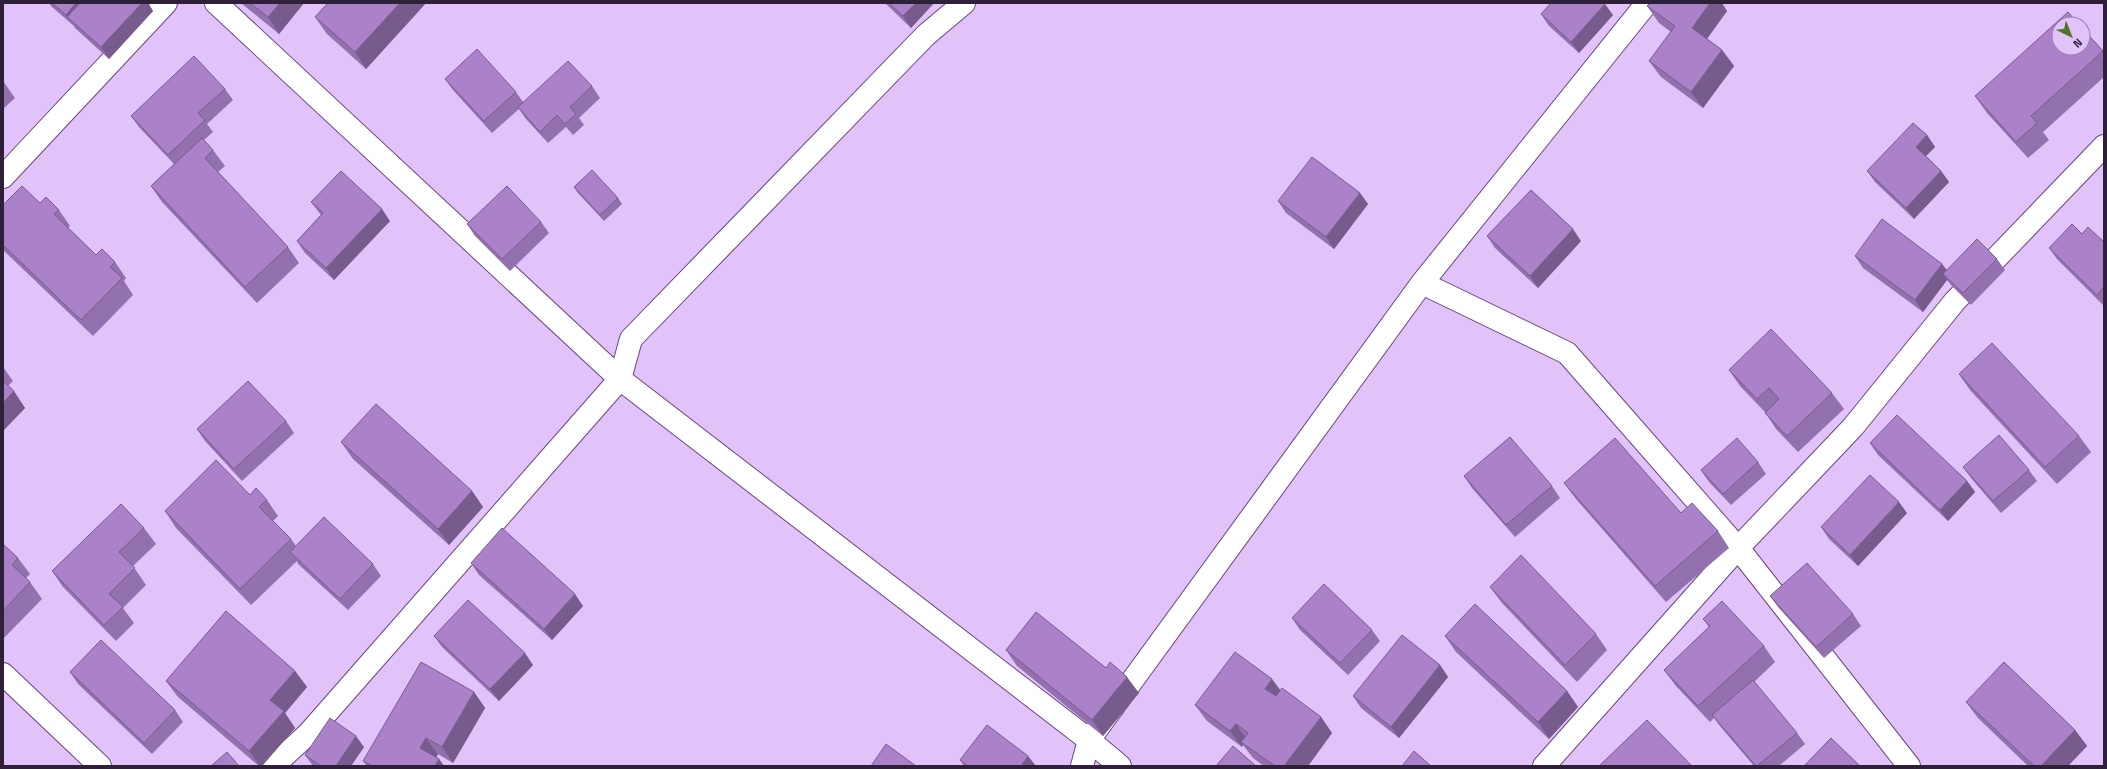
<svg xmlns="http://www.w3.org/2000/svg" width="2107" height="769" font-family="'Space Grotesk',sans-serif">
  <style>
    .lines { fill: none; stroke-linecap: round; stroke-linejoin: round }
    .minor-casing { stroke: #694681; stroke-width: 24 }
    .minor { stroke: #fff; stroke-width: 22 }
    .wall { fill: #9370ae }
    .shaded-wall { fill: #785b8d }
    .building { fill: #ab82ca; stroke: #785b8d }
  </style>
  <rect width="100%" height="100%" fill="#e1c2f9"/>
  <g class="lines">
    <g class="minor-casing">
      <path id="minor" d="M216,3L620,379L309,733L273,766
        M964,3L926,35L631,339L620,379L1089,740L1120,766
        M3,177L166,3
        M1422,283L1567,353L1738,548L1909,766
        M3,674L100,766
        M1082,766L1089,740L1422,283L1647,3
        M1544,766L1738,548L1853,427L1955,301L2104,146"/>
    </g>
    <use href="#minor" class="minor"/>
  </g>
  <path class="wall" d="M49,3H148L153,11L109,59L75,28L74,26L52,7Z
    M241,3H304L279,34Z
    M328,3H426L366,69L327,34L315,17Z
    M885,3H934L911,28Z
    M1647,6L1727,11L1707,39L1722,50L1734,66L1703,108L1661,77L1649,61L1671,32L1659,23Z
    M1541,14L1613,15L1579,53L1549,26Z
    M2083,29L2104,52V77L2043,132L2049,140L2028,158L1987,113L1975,96Z
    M445,79L516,92L523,102L592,86L600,98L579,118L584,125L573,135L566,127L548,143L526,119L519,109L492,133L453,90Z
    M3,81L15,98L3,109Z
    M225,89L233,100L207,124L213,132L204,140L213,150L225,166L218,172L288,247L299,263L257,303L162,202L151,186L174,164L139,127L131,116Z
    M1927,135L1935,147L1926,156L1941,171L1949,182L1914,219L1875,182L1867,171Z
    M574,187L618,198L622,204L604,221L578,193Z
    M1360,193L1368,204L1334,249L1286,213L1278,201Z
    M311,202L390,221L334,280L305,253L297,241L321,215Z
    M40,203L59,210L70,226L68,228L96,255L115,262L126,278L124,281L133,295L93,336L3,250V205Z
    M541,222L549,233L510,271L475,236L467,224Z
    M2082,234L2104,242V306L2057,259L2049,248Z
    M1487,236L1581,241L1538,288L1495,248Z
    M1855,256L1942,264L1947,270L1997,259L2005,270L1971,305L1951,285L1947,280L1923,312L1863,268Z
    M3,367L13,381L8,386L25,408L3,431Z
    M1729,370L1832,393L1844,409L1798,452L1776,429L1765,412L1740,386Z
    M1959,374L2079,436L2091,452L2057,484L1970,390Z
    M286,421L294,433L242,481L205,441L197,429Z
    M341,442L472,491L483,507L449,545L353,459Z
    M1870,443L1967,481L1975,492L1948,521L1878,455Z
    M1758,462L1766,474L1731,505L1709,482L1701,470Z
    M1963,467L2029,470L2037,481L2001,513L1971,478Z
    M1464,476L1552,486L1560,498L1515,537L1472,488Z
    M1564,483L1681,513L1718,531L1729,548L1666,602L1576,499Z
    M250,495L267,500L278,516L273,521L291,539L296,546L373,564L381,576L348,610L298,564L297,561L251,605L176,528L165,511Z
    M1907,513L1858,566L1829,539L1821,527Z
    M144,528L156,544L133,566L146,585L123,608L134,623L116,641L63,587L52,571Z
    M3,544L18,558L30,574L26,578L30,582L42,599L3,639Z
    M471,563L583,606L552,640L479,575Z
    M1490,587L1596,634L1607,650L1577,682L1502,603Z
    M1770,596L1853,614L1861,626L1824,658L1778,607Z
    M1292,618L1372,630L1380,641L1348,675L1300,630Z
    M1703,619L1764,646L1775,662L1754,682L1797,733L1805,744L1779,766H1754L1720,726L1714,718L1710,722L1676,686L1664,670L1709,627Z
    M434,636L533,665L499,701L442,647Z
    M1445,636L1567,691L1578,707L1549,739L1456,652Z
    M1006,650L1139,693L1103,736L1017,666Z
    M1440,665L1448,677L1399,738L1361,708L1353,696Z
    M295,671L307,687L285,713L295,728L262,766H259L178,697L166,681Z
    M70,672L175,710L183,722L152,754L78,684Z
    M1280,691L1321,717L1332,733L1308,766H1264L1253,758L1243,745L1242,747L1207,721L1195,705Z
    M474,692L485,708L453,763L438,754L436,757L439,759L444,766H367L363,761Z
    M1966,702L2075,730L2087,746L2068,766H2028L1978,718Z
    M364,747L351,766H313L305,755Z
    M960,760L1036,766H964Z"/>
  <path class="shaded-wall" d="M76,3H94L67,17L74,26L66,15Z
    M142,3H148L153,11L109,59L101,47Z
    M280,3H304L279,34L268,17Z
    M400,3H426L366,69L355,52Z
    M916,3H934L911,28L903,16Z
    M1710,3H1722L1727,11L1703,44L1692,28Z
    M1605,4L1613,15L1579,53L1571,42Z
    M1722,50L1734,66L1703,108L1691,92Z
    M1927,135L1935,147L1924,158L1916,147Z
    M1941,171L1949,182L1914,219L1906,208Z
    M1360,193L1368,204L1334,249L1326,237Z
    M382,209L390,221L334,280L326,268Z
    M1573,229L1581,241L1538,288L1530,276Z
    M1942,264L1950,275L1943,274L1947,280L1923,312L1915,300Z
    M14,391L25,408L3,431V403Z
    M1967,481L1975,492L1948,521L1940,510Z
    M472,491L483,507L449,545L438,529Z
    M1899,502L1907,513L1858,566L1850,555Z
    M575,594L583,606L552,640L544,629Z
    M525,653L533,665L499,701L490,689Z
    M1440,665L1448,677L1399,738L1391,727Z
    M295,671L307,687L285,713L295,728L262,766H260L249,751L270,700Z
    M1127,677L1139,693L1103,736L1092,720Z
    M1272,679L1284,695L1277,705L1265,689Z
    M1567,691L1578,707L1549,739L1538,722Z
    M474,692L485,708L453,763L442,747Z
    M1321,717L1332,733L1308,766H1284Z
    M1236,724L1247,740L1241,742L1243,745L1242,747L1230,731Z
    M2075,730L2087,746L2068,766H2041Z
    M356,736L364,747L351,766H336Z
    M426,738L438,754L432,765L420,748Z
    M1028,756L1036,766H1021Z
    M439,759L444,766H435Z"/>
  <path class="building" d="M52,3H76L66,15Z
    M80,3H142L101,47L67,17Z
    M250,3H280L268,17Z
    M328,3H400L355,52L315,17Z
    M889,3H916L903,16Z
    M1551,3H1604L1605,4L1571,42L1541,14Z
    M1650,3H1710L1692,28L1722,50L1691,92L1649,61L1675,26L1647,6Z
    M2068,12L2078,24H2059V48H2083V29L2103,51L2031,116L2037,123L2016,142L1975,96Z
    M477,49L516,92L484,121L445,79Z
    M194,56L225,89L198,113L205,120L168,155L131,116Z
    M568,61L592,86L570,107L576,114L565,124L557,115L540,132L518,107Z
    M1913,123L1927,135L1916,147L1941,171L1906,208L1867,171Z
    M202,138L213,150L205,158L288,247L245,287L151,186Z
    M1312,157L1360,193L1326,237L1278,201Z
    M592,170L618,198L600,215L574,187Z
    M341,171L382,209L326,268L297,241L323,213L311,202Z
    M22,186L40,203L46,197L59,210L54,214L96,255L102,249L115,262L110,267L122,278L81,320L3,245V205Z
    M507,186L541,222L502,259L467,224Z
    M1531,190L1573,229L1530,276L1487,236Z
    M1882,219L1942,264L1915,300L1855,256Z
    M2072,224L2082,234L2088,227L2104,242V287L2097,295L2049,248Z
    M1977,239L1997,259L1963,293L1943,274Z
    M1771,329L1832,393L1787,436L1765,413L1779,399L1769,388L1757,399L1729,370Z
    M1992,343L2079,436L2045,467L1959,374Z
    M3,381L14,391L3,403Z
    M248,381L286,421L234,469L197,429Z
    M376,404L472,491L438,529L341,442Z
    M1897,415L1967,481L1940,510L1870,443Z
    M1999,435L2029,470L1993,501L1963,467Z
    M1510,437L1552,486L1506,525L1464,476Z
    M1615,438L1681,513L1692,503L1718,531L1655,586L1564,483Z
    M1737,438L1758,462L1723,494L1701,470Z
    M216,460L250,495L256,488L267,500L259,507L291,539L240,589L165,511Z
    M1870,475L1899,502L1850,555L1821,527Z
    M121,504L144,528L119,552L135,568L109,594L123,607L104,625L52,571Z
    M324,517L373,564L340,599L290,552Z
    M502,528L575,594L544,629L471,563Z
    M3,544L18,558L12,565L30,582L3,611Z
    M1521,555L1596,634L1565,665L1490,587Z
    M1807,563L1853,614L1816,647L1770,596Z
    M1324,584L1372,630L1340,663L1292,618Z
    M468,600L525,653L490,689L434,636Z
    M1722,601L1764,646L1698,706L1664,670L1710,626L1703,619Z
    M1475,604L1567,691L1538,722L1445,636Z
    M226,611L295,671L270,700L284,711L249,751L166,681Z
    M1036,612L1106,668L1110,662L1127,677L1092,720L1006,650Z
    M1402,635L1440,665L1391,727L1353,696Z
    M101,640L175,710L144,743L70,672Z
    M1235,652L1272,679L1265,689L1276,696L1282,688L1321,717L1284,766H1275L1241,742L1248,733L1236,724L1230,731L1195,705Z
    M421,662L474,692L442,747L426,738L420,748L439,759L435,766H372L363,761Z
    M2004,662L2075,730L2041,766H2034L1966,702Z
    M1753,680L1797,733L1757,766H1756L1712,715Z
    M330,718L356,736L336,766H321L305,755Z
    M1647,720L1692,766H1599Z
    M987,725L1028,756L1021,766H968L960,760Z
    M1831,738L1860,766H1804Z
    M886,744L916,766H871Z
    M1233,746L1256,766H1216Z
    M1414,751L1431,766H1402Z
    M227,752L239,766H211Z"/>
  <rect width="2107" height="769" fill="none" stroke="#2f203a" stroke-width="8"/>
  <g transform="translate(2071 36) rotate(137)"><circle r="19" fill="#e1c2f9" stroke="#9a81ad"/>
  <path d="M0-3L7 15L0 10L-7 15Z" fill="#53732a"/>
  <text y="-6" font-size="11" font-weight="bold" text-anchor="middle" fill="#2f203a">N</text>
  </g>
</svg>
